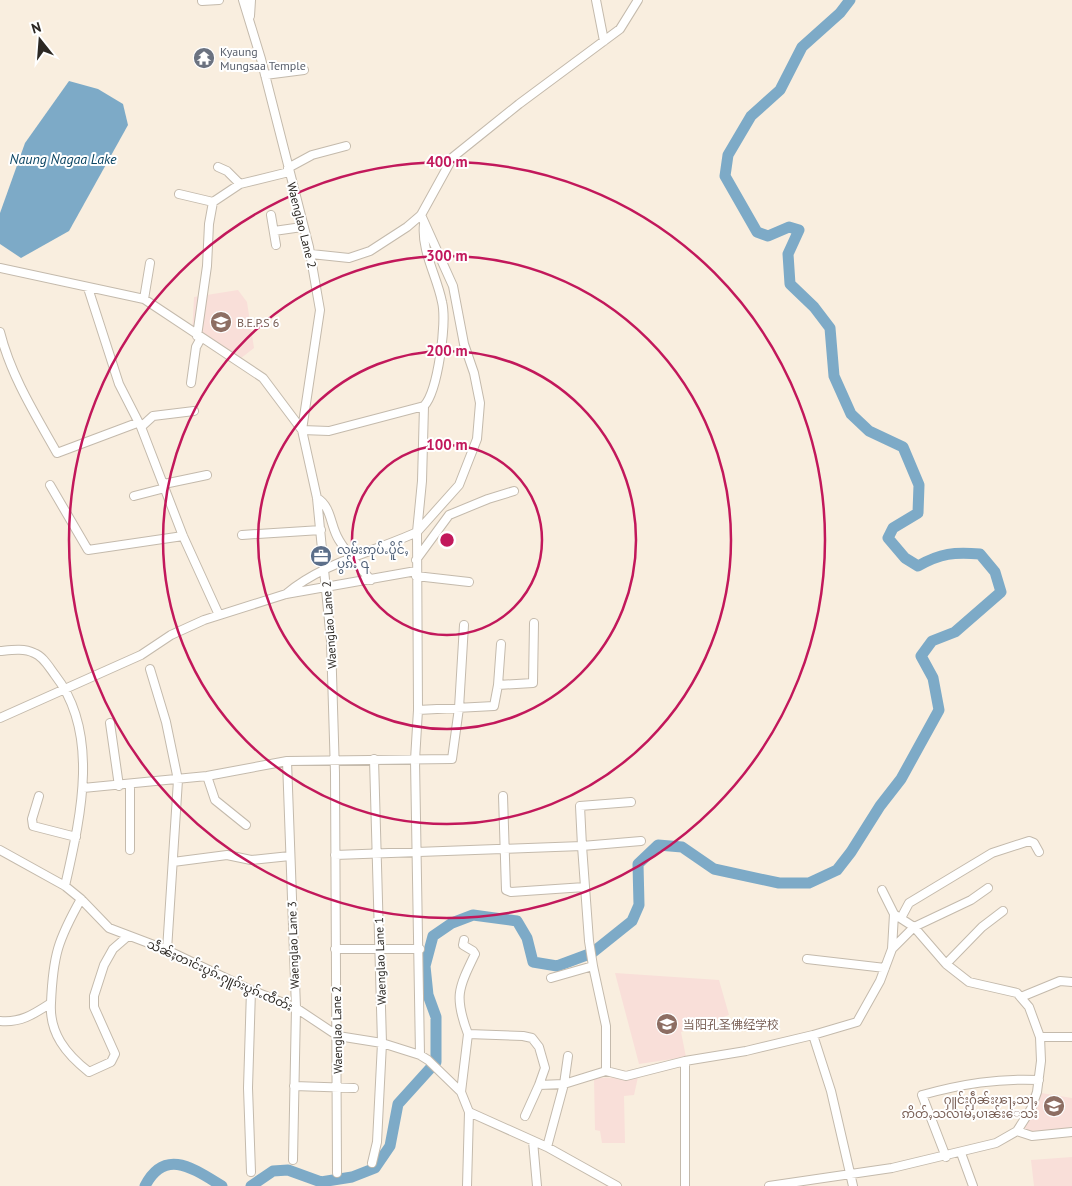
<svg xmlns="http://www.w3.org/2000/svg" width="1072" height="1186" font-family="'PT Sans','Noto Sans SC','Noto Sans Myanmar',sans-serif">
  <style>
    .education { fill: #f9dfd9 }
    .water { fill: #7daac7 }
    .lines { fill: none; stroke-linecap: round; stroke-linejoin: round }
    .river { stroke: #7daac7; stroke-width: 11 }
    .minor-casing { stroke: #c4baac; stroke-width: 10 }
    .minor { stroke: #fff; stroke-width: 8 }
    .ring { fill: none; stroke: #c2185b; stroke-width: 2.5 }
    .labels { text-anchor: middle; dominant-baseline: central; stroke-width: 4; stroke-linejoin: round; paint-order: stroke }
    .worship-label { font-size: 12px; fill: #5b616d; stroke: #fff; text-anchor: start }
    .street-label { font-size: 12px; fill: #2c2823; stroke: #fff }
    .education-label { font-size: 12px; fill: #785e54; stroke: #fff; text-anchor: start }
    .service-label { font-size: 12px; fill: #4e5e75; stroke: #fff; text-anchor: start }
    .water-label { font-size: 14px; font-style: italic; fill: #0c4664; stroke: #fff }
    .centre { fill: #c2185b; stroke: #fff; stroke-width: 2.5 }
    .ring-label { font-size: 15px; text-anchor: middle; font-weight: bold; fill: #c2185b; stroke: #fff; stroke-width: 4; stroke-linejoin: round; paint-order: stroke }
  </style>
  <rect width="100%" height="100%" fill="#f9eedf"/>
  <path class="education" d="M238,290L247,302L254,348L236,362L192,335L194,297Z
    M615,973L719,980L729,1015L681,1032L686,1057L639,1064Z
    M638,1077L634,1095L624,1096L625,1143H602L600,1131L595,1130L594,1078Z
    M1041,1093L1072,1098V1127L1022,1136L1020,1130L1032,1115Z
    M1072,1157V1186H1034L1031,1160Z"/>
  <path class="water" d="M69,81L98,89L123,104L128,125L69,231L21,258L0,244V213L25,143Z"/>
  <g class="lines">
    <path class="river" d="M145,1186C165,1147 194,1169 222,1186
      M251,1186L273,1171L288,1170L321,1182L352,1177L375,1168L390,1146L398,1104L436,1062V1017L428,995L425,966L433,936L452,923L473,915L517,921L527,938L533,962L557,966L592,953L632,921L639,905L638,864L658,845L682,847L714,869L779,883H809L837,870L851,852L880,806L901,779L939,710L933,678L921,656L932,641L955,632L1001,592L995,572L980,554C954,552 941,553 918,566L905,558L888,538L893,528L918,513L919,485L903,447L869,431L851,414L834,376L830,328L814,307L790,284L788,254L799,230L789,227L768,236L757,232L725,176L728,155L751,116L780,90L802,47L840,13L850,0"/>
    <g class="minor-casing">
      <path id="minor" d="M243,0L261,59L309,247L320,310L302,430L317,498L331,641L335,773L337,1173
        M596,0L604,41
        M202,1L219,0
        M250,16L251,0
        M265,75L304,70
        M218,167L227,171L240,184
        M288,168L312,155L346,146
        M179,194L213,202
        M271,215L276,245
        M424,224C421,251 437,276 442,302C447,322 438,391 424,406
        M274,231L302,227
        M311,254L349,258L370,251L407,227L421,215L453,157L519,104L620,29L638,0
        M0,268L144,299L263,378L302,430L329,431L424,406L422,481L417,532C374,552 322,563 286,594
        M88,288L119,384L141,427L183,536L219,615
        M144,299L150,263
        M0,332C11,376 35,414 57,453L137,423
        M197,336L207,266L209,224L213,202L240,184L289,172
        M191,383L196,347L201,338
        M141,427L153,416L194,411
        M164,484L207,475
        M50,485L88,550L183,536
        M134,496L165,488
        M317,498C332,507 330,526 339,540C348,555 359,567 371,580
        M242,535L321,530
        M416,560L449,515L488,499L514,491
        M416,576L469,582
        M0,651C11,650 24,648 34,653C43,656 49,667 55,675C101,734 80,819 65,886
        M150,669L166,722L178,780L167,950
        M498,685L501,644
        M418,710L494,706L498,685L533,683L534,623
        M0,718L141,655L171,635L204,620L286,594L416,571
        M110,723L119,786
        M287,761L296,1008L293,1160
        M207,776L215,800L246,825
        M130,785V850
        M83,788L207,776L287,761L452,759L459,708L464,625
        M39,796L32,819L33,826L76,837
        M503,796L506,890L511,892L585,887
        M631,802L580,806L582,846L641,841
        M0,850L65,886L81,899L109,928L167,950L251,990L296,1008L338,1036L382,1043L420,1055L428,1060L461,1092L469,1112L467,1186
        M335,855L582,846L589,941L593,966
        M173,862L227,855L251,860L290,856
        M901,918L909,903L992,853L1029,841L1034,843L1039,852
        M464,940L463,945L473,951L475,954C458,989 454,997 468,1034
        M335,949H420
        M892,949L914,927L971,900L988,888
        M807,959L885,968
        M946,964L982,927L1003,911
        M551,978L593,966L606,1026V1071L626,1076L685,1061V1186
        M251,990L248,1088L251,1172
        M1021,997L1060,981L1072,982
        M51,1003C49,1033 66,1054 89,1072L111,1062L115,1054L94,1007V996L104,965L113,949L128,936
        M0,1021C21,1023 34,1014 51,1003C53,955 58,940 81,899
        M813,1035L831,1091L853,1186
        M1040,1037H1072
        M420,1055L415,760L418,710L417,532L459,485L477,439L480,403L474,373L464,344L453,286L421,215
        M685,1061L746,1051L813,1035L857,1022L880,981L892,949L894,914
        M294,1086L354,1088
        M461,1092L468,1034L523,1036L532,1038L539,1047L545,1068L539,1085L564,1084L606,1071
        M469,1112L547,1147L617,1186
        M525,1116L539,1085
        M1017,1131L1032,1136L1072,1132
        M533,1141L537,1186
        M547,1147L564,1084L568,1056
        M961,1153L973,1186
        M946,1157L922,1095C962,1084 998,1078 1039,1080
        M372,1163L377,1142L382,1043L374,759
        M769,1186L892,1168L996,1143L1017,1131L1031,1109L1037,1092L1041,1061L1040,1037L1029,1007L1017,993L969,982L946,964L914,927L894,914L882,890"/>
    </g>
    <use href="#minor" class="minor"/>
  </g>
  <g class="ring">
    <circle cx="447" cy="540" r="95"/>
    <circle cx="447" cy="540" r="189"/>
    <circle cx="447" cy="540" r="284"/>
    <circle cx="447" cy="540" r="378"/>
  </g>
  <defs>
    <g id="temple-disc" transform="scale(1.125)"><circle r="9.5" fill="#6b7280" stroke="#fff"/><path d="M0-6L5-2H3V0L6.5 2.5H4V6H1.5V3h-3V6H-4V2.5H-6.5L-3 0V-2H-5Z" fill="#fff"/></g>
    <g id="school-disc" transform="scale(1.125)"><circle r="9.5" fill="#8d6e63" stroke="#fff"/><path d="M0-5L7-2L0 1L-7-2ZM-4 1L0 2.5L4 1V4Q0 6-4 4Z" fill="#fff"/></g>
    <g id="office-disc" transform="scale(1.125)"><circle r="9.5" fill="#5c6f8a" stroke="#fff"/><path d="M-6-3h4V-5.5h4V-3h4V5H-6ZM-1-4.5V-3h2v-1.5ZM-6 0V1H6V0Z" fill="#fff"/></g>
  </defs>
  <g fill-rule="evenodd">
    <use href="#temple-disc" x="204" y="58"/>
    <use href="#school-disc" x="221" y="322"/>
    <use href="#office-disc" x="321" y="556"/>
    <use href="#school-disc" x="667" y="1024"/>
    <use href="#school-disc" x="1054" y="1106"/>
  </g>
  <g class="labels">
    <g class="worship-label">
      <text x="220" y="51">Kyaung<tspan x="220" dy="14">Mungsaa Temple</tspan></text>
    </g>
    <g class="street-label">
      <text transform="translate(302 225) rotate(76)">Waenglao Lane 2</text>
      <text transform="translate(329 625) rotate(-94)">Waenglao Lane 2</text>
      <text transform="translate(293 945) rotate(-92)">Waenglao Lane 3</text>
      <text transform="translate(380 961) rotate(-92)">Waenglao Lane 1</text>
      <text transform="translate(220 975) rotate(24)">သဵၼ်ႈတၢင်းပွၵ်ႉႁူၵ်းပွၵ်ႉၸဵတ်း</text>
      <text transform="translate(337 1030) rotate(-91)">Waenglao Lane 2</text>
    </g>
    <g class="education-label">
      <text x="237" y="322">B.E.P.S 6</text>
      <text x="683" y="1024">当阳孔圣佛经学校</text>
      <text x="1038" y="1099" text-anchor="end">ႁူင်းႁဵၼ်းၽႃႇသႃႇ<tspan x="1038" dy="14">ဢိတ်ႇသလၢမ်ႇပၢၼ်းေသး</tspan></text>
    </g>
    <g class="service-label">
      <text x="337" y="549">လုမ်းဢုပ်ႉပိူင်ႇ<tspan x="337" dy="14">ပွၵ်ႉ ႖</tspan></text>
    </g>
    <g class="water-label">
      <text x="63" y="159">Naung Nagaa Lake</text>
    </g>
  </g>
  <circle cx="447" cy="540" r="8" class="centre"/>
  <g class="ring-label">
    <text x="447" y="167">400 m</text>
    <text x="447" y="261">300 m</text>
    <text x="447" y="356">200 m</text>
    <text x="447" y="450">100 m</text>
  </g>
  <g transform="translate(40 40) rotate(343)" stroke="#ffffff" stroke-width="4" paint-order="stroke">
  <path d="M0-4L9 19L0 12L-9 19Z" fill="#2c2823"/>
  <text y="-8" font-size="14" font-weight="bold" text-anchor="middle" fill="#2c2823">N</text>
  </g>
</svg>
